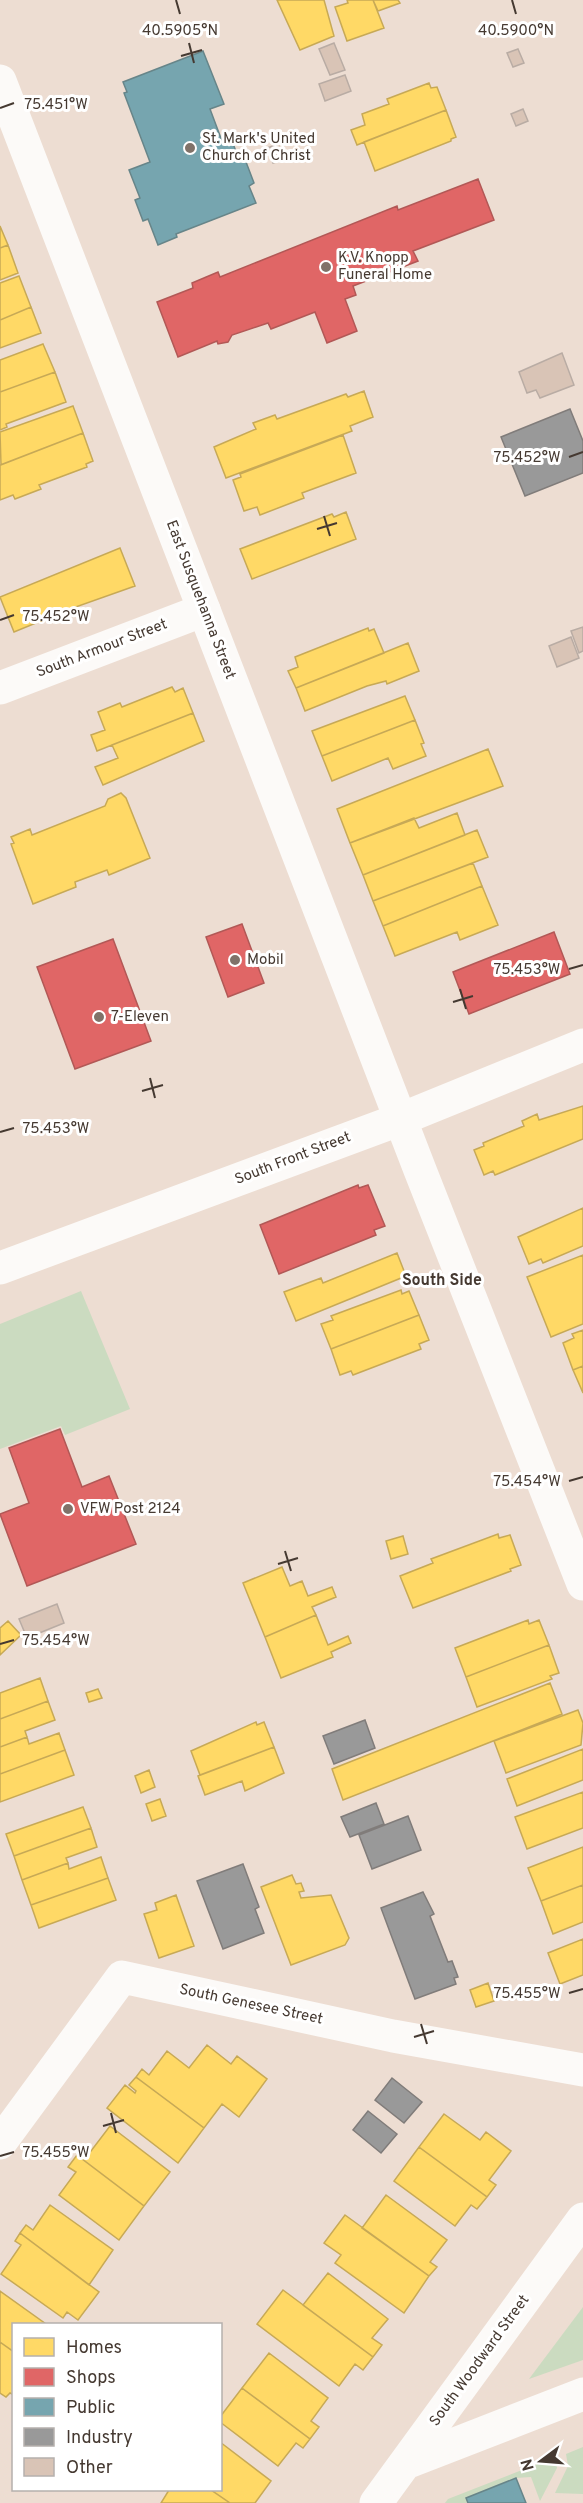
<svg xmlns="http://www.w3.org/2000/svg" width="583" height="2503" font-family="Overpass,sans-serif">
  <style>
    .green { fill: #cbdbc0 }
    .homes { fill: #ffd966; stroke: #c7a956; stroke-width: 1.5 }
    .shops { fill: #e06666; stroke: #b25856; stroke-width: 1.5 }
    .public { fill: #76a5af; stroke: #678589; stroke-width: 1.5 }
    .industry { fill: #999; stroke: #807c7a; stroke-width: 1.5 }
    .building { fill: #d9c4b6; stroke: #b9aca4; stroke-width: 1.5 }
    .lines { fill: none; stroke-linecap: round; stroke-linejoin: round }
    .street { stroke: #fcfaf8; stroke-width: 33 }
    .secondary { stroke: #fcfaf8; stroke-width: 33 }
    .ticks { fill: none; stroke: #453931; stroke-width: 2 }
    .poi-dot { fill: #807269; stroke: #fff; stroke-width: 2 }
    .labels { text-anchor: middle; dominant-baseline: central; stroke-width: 6; stroke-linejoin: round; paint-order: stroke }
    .poi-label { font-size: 15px; fill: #453931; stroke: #fff; text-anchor: start }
    .street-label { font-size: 15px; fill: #453931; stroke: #fff }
    .neighbourhood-label { font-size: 16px; font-weight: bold; fill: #453931; stroke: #fff }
    .ticks-label { font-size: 15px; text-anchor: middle; fill: #453931; stroke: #fff; stroke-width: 6; stroke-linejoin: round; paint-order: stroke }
  </style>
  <rect width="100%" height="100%" fill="#edddd2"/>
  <path class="green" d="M81,1291L130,1409L65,1435L61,1426L0,1449V1324Z
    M583,2307V2360L529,2379Z
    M583,2447V2494L555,2493L568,2466L566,2454Z
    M555,2457L557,2468L540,2501L531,2477L516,2478L467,2498L468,2503H445L448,2499Z"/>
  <path class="homes" d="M277,0H324L334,36L300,50Z
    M347,0H373L384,28L347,41L335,7L348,3Z
    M373,0H398L400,3L378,11Z
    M429,83L431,88L437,87L446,110L357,145L351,130L365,125L362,114L389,104L387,99Z
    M446,110L456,137L451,139V141L375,171L364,142Z
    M0,226L8,245L0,248Z
    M8,245L18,273L0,280V248Z
    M19,276L31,307L0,320V283Z
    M31,307L41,333L0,348V320Z
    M43,344L55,372L0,392V360Z
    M55,372L66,402L6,424L7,427L0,430V392Z
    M364,391L373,417L350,426L352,431L226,478L214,447L256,429L253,423L275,415L277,419L346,394L348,397Z
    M73,406L83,433L1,465L0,432Z
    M83,433L93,461L86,464L87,467L39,485L41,489L15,499L13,495L0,500V465Z
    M343,435L356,473L302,493L304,498L260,515L257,507L244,511L233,480L241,477L240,474Z
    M346,512L356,539L252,579L240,549L332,514L334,517Z
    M120,548L135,586L67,610L65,620L57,623L49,621L48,618L14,632L0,597Z
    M368,628L369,631L374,629L384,653L296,688L288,671L298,667L295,657Z
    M408,643L419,671L387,684L386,681L367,686L305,711L296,688Z
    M172,687L175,692L183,688L193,713L97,751L91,735L105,730L98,712L120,703L122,707Z
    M405,696L415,720L322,756L312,731Z
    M193,713L204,741L103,785L95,767L118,758L112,745Z
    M415,720L424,743L421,744L426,756L393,769L388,758L332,781L322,756Z
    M488,749L503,786L350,843L337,809Z
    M121,793L126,798L150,858L109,875L107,870L75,882L76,887L33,904L11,844L14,843L11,837L30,829L32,835L105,806L108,799Z
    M457,813L465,835L363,875L350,843L414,818L419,828Z
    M477,830L488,857L373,901L363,875Z
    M473,863L482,886L383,926L373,901Z
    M482,886L498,925L460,940L457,932L395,956L383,926Z
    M583,1106V1139L495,1175L493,1171L484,1175L474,1150L484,1146L483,1143L524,1126L522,1121L537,1114L539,1120Z
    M583,1208V1246L543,1263L541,1259L529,1264L518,1237Z
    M397,1253L406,1276L296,1321L284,1292L321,1278L323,1283Z
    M583,1255V1324L551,1337L527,1277Z
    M401,1290L402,1294L409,1291L419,1315L331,1349L321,1324L333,1320L331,1316Z
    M419,1315L429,1340L419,1344L421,1349L353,1375L351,1371L340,1375L331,1349Z
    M583,1330V1366L573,1370L563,1343L574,1338L572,1334Z
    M583,1366V1393L573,1370Z
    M498,1534L499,1538L510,1535L521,1565L510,1569L511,1571L413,1608L400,1576L433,1563L431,1559Z
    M403,1536L408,1554L391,1559L386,1541Z
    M282,1567L290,1586L302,1581L308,1596L332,1587L336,1597L312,1607L316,1615L265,1637L243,1583Z
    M316,1615L328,1645L348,1636L351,1643L331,1652L333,1657L281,1678L265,1637Z
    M528,1620L529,1624L539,1620L549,1645L466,1677L455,1648Z
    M8,1621L21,1635L0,1655V1628Z
    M549,1645L559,1673L550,1676L552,1679L477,1707L466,1677Z
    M40,1678L48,1701L0,1719V1693Z
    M550,1683L562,1714L343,1800L332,1769Z
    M98,1689L102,1698L89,1702L86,1693Z
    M48,1701L55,1720L25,1731L27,1737L0,1747V1719Z
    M578,1710L583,1723L581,1745L506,1773L494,1741Z
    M256,1722L257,1725L264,1722L274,1747L200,1775L191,1751Z
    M59,1733L65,1750L0,1774V1747L27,1737L29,1744Z
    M274,1747L284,1773L245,1791L242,1781L205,1795L198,1776Z
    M583,1749V1780L517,1806L507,1779Z
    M65,1750L74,1775L0,1802V1774Z
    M149,1770L155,1787L141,1793L135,1776Z
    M583,1792V1828L527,1849L515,1817Z
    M160,1799L166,1816L152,1821L146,1804Z
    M83,1807L91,1828L14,1856L6,1834Z
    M91,1828L97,1847L66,1858L68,1863L22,1880L14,1856Z
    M583,1847V1885L541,1901L528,1868Z
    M101,1857L108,1878L31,1905L22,1880L68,1863L69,1869Z
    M292,1875L296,1884L301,1883L304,1891L299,1892L301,1898L331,1895L349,1938L345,1945L291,1965L261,1887Z
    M108,1878L116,1900L39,1928L31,1905Z
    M583,1885V1922L553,1934L541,1901Z
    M176,1895L194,1946L159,1958L144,1914L157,1910L155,1903Z
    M583,1939V1975L560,1984L548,1953Z
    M488,1983L494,2001L476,2007L470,1990Z
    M207,2045L231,2064L237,2056L267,2079L239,2117L222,2104L204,2128L136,2077L142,2069L149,2075L167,2051L189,2068Z
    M136,2077L204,2128L178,2163L107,2108L125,2085L135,2093L136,2091L129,2085Z
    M444,2114L480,2140L486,2132L511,2151L489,2180L496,2185L487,2197L419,2147Z
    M110,2126L170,2172L144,2206L77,2155L84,2146L91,2151Z
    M419,2147L487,2197L477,2209L471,2205L455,2226L394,2181Z
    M77,2155L144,2206L119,2240L59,2195L76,2172L68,2167Z
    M386,2195L447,2240L430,2262L437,2267L429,2276L362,2228Z
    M50,2205L113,2250L89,2285L20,2233L26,2225L33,2230Z
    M345,2215L429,2276L404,2313L335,2263L341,2255L324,2243Z
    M20,2233L99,2292L78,2320L67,2312L63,2318L1,2274L21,2245L15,2241Z
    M328,2273L388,2319L372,2338L382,2345L373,2357L303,2305Z
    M283,2290L373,2357L363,2370L355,2364L339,2386L257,2324Z
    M0,2291L46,2324H14V2352L0,2342Z
    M0,2342L14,2352V2395L10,2393L6,2397L0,2393Z
    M269,2353L328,2398L311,2421L319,2427L310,2439L242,2388Z
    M242,2388L310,2439L303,2448L296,2443L278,2466L220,2422V2417Z
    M220,2442L271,2481L255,2503H230L211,2490H220Z
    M169,2490H211L230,2503H161Z"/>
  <path class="shops" d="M478,179L494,220L413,251L418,261L353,286L356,295L345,299L357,331L327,343L315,312L271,329L268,323L232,335L228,342L218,344L217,341L178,357L157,302L193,288L192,283L218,272L220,277L397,206L398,210Z
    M242,924L264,983L228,997L206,937Z
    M554,932L570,974L469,1014L453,972Z
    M113,939L151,1041L75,1069L37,967Z
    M358,1185L359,1188L368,1185L385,1226L374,1230L376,1235L279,1274L260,1225Z
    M60,1429L82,1487L109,1476L136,1544L27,1586L0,1514L29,1503L9,1448Z"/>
  <path class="public" d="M203,51L224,104L210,109L222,141L231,138L238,157L243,154L254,183L249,186L256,203L176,234L177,237L158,245L148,219L143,221L135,200L140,198L129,170L150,162L124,93L127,92L123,82Z
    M516,2478L526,2503H468L466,2498Z"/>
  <path class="industry" d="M570,409L583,441V473L525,496L501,437Z
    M365,1720L375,1748L334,1764L323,1736Z
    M376,1803L384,1824L350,1837L341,1817Z
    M408,1816L421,1850L372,1869L359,1835Z
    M243,1864L259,1907L255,1909L264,1933L223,1949L197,1881Z
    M423,1892L434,1914L430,1916L448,1962L452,1961L458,1977L454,1978L456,1984L415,1999L381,1908Z
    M392,2078L422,2102L404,2123L375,2100Z
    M368,2111L397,2134L381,2153L353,2130Z"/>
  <path class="building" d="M334,43L345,70L330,75L319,49Z
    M518,49L524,63L513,67L507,53Z
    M345,75L351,91L325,101L319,84Z
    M523,109L528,121L516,126L511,114Z
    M282,143L288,158L273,163L267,148Z
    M562,353L574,385L540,398L536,390L527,393L519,372Z
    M583,627V651L579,653L571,631Z
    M571,637L579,658L557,667L549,646Z
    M57,1604L64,1623L27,1638L19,1619Z"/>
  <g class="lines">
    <path class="street" d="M0,688L204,610
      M401,1119L583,1045
      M0,2143L122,1977L393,2036L583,2070
      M406,2463L583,2394
      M376,2503L583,2219"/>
    <path class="secondary" d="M0,81L420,1170L583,1584
      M0,1268L401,1119"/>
  </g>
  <path class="ticks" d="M176,0L180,14M512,0L516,14M189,43L194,63M181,56L202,50M0,108L14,103M569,457L583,452M324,516L330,536M317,529L337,523M0,620L14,615M569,969L583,965M460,989L466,1009M453,1002L473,996M150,1078L155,1098M142,1091L163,1085M0,1132L14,1128M569,1481L583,1477M285,1551L291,1571M278,1564L298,1558M0,1644L14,1640M569,1993L583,1989M421,2024L427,2044M414,2037L434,2031M111,2113L116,2133M103,2126L124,2120M0,2156L14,2152"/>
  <g class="poi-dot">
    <circle cx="190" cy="148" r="6"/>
    <circle cx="326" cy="267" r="6"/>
    <circle cx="235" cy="960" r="6"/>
    <circle cx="99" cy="1017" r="6"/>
    <circle cx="68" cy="1509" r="6"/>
  </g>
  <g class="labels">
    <g class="poi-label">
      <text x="202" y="139">St. Mark's United<tspan x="202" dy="17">Church of Christ</tspan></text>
      <text x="338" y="258">K.V. Knopp<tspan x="338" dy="17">Funeral Home</tspan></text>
      <text x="247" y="960">Mobil</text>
      <text x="111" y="1017">7-Eleven</text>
      <text x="80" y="1509">VFW Post 2124</text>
    </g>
    <g class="street-label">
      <text transform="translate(200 600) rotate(69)">East Susquehanna Street</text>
      <text transform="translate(102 649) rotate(-21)">South Armour Street</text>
      <text transform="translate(293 1159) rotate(-21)">South Front Street</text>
      <text transform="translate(251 2005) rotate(12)">South Genesee Street</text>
      <text transform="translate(480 2361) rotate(-54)">South Woodward Street</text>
    </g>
    <g class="neighbourhood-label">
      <text x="442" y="1281">South Side</text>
    </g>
  </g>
  <g class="ticks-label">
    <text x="180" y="35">40.5905°N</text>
    <text x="516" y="35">40.5900°N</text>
    <text x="56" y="109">75.451°W</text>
    <text x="527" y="462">75.452°W</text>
    <text x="56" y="621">75.452°W</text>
    <text x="527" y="974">75.453°W</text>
    <text x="56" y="1133">75.453°W</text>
    <text x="527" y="1486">75.454°W</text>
    <text x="56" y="1645">75.454°W</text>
    <text x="527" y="1998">75.455°W</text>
    <text x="56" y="2157">75.455°W</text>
  </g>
  <rect x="12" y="2323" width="210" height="168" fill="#ffffff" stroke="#b5b0ad" stroke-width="1.5"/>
  <rect x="24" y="2338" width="30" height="18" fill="#ffd966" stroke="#b5b0ad" stroke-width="1.5"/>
  <text x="66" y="2353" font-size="18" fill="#453931">Homes</text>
  <rect x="24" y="2368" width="30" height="18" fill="#e06666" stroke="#b5b0ad" stroke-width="1.5"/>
  <text x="66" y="2383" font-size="18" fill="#453931">Shops</text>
  <rect x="24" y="2398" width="30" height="18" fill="#76a5af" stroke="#b5b0ad" stroke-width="1.5"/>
  <text x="66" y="2413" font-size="18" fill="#453931">Public</text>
  <rect x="24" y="2428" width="30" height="18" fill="#999999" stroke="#b5b0ad" stroke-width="1.5"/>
  <text x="66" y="2443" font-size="18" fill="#453931">Industry</text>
  <rect x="24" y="2458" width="30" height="18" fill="#d9c4b6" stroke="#b5b0ad" stroke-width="1.5"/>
  <text x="66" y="2473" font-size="18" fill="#453931">Other</text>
  <g transform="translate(541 2461) rotate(254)" stroke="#ffffff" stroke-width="4.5" paint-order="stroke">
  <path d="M0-4.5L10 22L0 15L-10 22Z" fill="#453931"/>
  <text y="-9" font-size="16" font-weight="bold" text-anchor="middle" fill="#453931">N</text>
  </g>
</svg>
